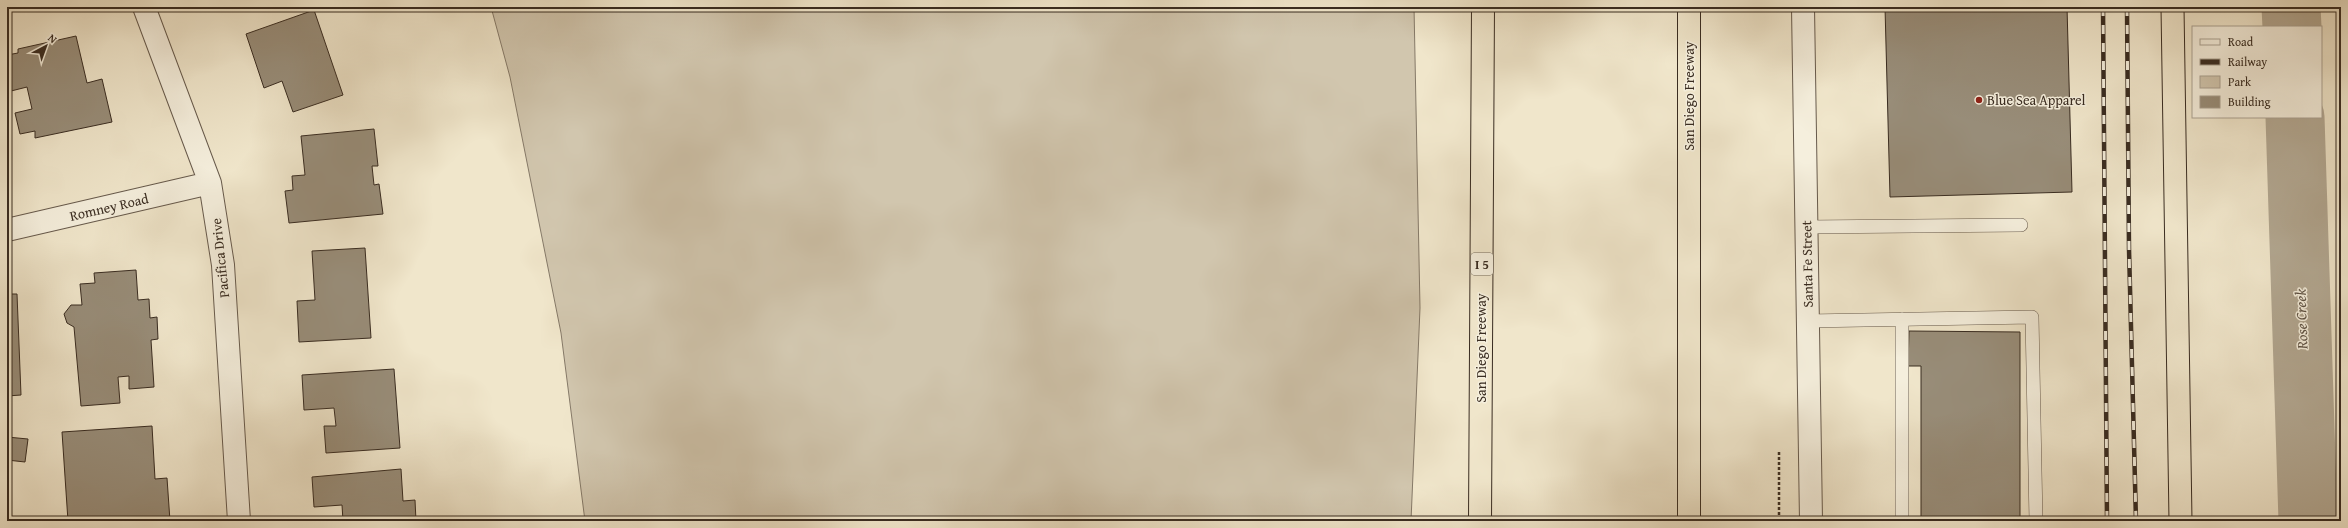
<svg xmlns="http://www.w3.org/2000/svg" width="2348" height="528" font-family="'Gentium Book Plus',serif">
  <style>
    .green { fill: #d1c6ae; stroke: #857968 }
    .lines { fill: none; stroke-linecap: round; stroke-linejoin: round }
    .river { stroke: #b2a791; stroke-width: 59 }
    .building { fill: #988d79; stroke: #392c21 }
    .service-casing { stroke: #675a4c; stroke-width: 14 }
    .minor-casing { stroke: #675a4c; stroke-width: 24 }
    .tertiary-casing { stroke: #675a4c; stroke-width: 24 }
    .motorway-casing { stroke: #392c21; stroke-width: 24 }
    .path { stroke: #392c21; stroke-width: 2.5; stroke-dasharray: 3 2; stroke-linecap: butt }
    .service { stroke: #f5efdd; stroke-width: 13 }
    .minor { stroke: #f5efdd; stroke-width: 22 }
    .tertiary { stroke: #f5efdd; stroke-width: 22 }
    .motorway { stroke: #f0e6cb; stroke-width: 22 }
    .tram { stroke: #392c21; stroke-width: 1 }
    .rail-casing { stroke: #392c21; stroke-width: 4.5 }
    .rail { stroke: #f5efdd; stroke-width: 3; stroke-dasharray: 9; stroke-linecap: butt }
    .poi-dot { fill: #8f2418; stroke: #f5efdd; stroke-width: 1.5 }
    .labels { text-anchor: middle; dominant-baseline: central; stroke-width: 3; stroke-linejoin: round; paint-order: stroke }
    .shield { fill: #f5efdd; stroke: #716659; stroke-width: 1 }
    .shield-label { font-size: 13px; font-weight: bold; fill: #392c21 }
    .street-label { font-size: 14px; fill: #392c21; stroke: #f5efdd }
    .poi-label { font-size: 14px; fill: #392c21; stroke: #f5efdd; text-anchor: start }
    .water-label { font-size: 15px; font-style: italic; fill: #5d5143; stroke: #f5efdd }
  </style>
  <rect width="100%" height="100%" fill="#f0e6cb"/>
  <filter id="stains"><feTurbulence type="fractalNoise" baseFrequency=".005" numOctaves="4"/><feColorMatrix values="0 0 0 0 .2 0 0 0 0 .09 0 0 0 0 .02 0 0 0 .5 -.17"/></filter>
  <radialGradient id="worn" r=".72"><stop offset=".6" stop-color="#630" stop-opacity="0"/><stop offset="1" stop-color="#630" stop-opacity=".3"/></radialGradient>
  <path class="green" d="M491,7H1414L1420,308L1411,521H585L561,333L510,77Z"/>
  <g class="lines">
    <path class="river" d="M2291,7L2292,27
      M2295,117L2308,521"/>
  </g>
  <path class="building" d="M1885,7H2067L2072,192L1890,197Z
    M314,10L343,95L293,112L282,81L264,88L246,34Z
    M76,36L87,83L102,79L112,122L35,138V131L20,134L15,113L32,109L27,87L7,92V55L18,53V49Z
    M374,129L378,166H372L374,185L379,184L383,214L289,223L285,191L293,190L292,176L305,175L301,136Z
    M365,248L371,338L299,342L297,301L315,300L312,251Z
    M136,270L138,300L149,299L150,318L157,317L158,339L151,340L154,387L129,389V376L118,377L120,403L81,406L74,327L67,323L64,314L71,305H82L80,284L95,283L94,273Z
    M7,294H17L21,395L7,396Z
    M1909,331L2020,332V521H1921V366H1908Z
    M394,369L400,448L326,453L324,426H336L334,408L304,410L302,375Z
    M152,426L155,479L167,478L170,521H68L62,432Z
    M7,437L28,439L25,462L7,460Z
    M401,469L403,501L415,500L416,521H343L342,505L314,507L312,477Z"/>
  <g class="lines">
    <g class="service-casing">
      <path id="service" d="M1806,227L2021,225
        M1808,321L2032,317L2036,521
        M1902,521V319"/>
    </g>
    <g class="minor-casing">
      <path id="minor" d="M144,7L210,183L223,265L239,521
        M7,230L210,183"/>
    </g>
    <g class="tertiary-casing">
      <path id="tertiary" d="M1803,7L1811,521"/>
    </g>
    <g class="motorway-casing">
      <path id="motorway" d="M1480,521L1483,7
        M1689,521V7"/>
    </g>
    <path class="path" d="M1779,452V521"/>
    <use href="#service" class="service"/>
    <use href="#minor" class="minor"/>
    <use href="#tertiary" class="tertiary"/>
    <use href="#motorway" class="motorway"/>
    <path class="tram" d="M2161,7L2169,521
      M2184,7L2192,521"/>
    <g class="rail-casing">
      <path id="rail" d="M2103,7L2107,521
        M2127,7L2129,249L2136,521"/>
    </g>
    <use href="#rail" class="rail"/>
  </g>
  <circle class="poi-dot" cx="1979" cy="100" r="4"/>
  <g class="labels">
    <rect class="shield" x="1471" y="253" width="22" height="22" rx="3"/>
    <g class="shield-label">
      <text x="1482" y="264">I 5</text>
    </g>
    <g class="street-label">
      <text transform="translate(1689 96) rotate(-90)">San Diego Freeway</text>
      <text transform="translate(109 207) rotate(-13)">Romney Road</text>
      <text transform="translate(220 258) rotate(-96)">Pacifica Drive</text>
      <text transform="translate(1807 264) rotate(-91)">Santa Fe Street</text>
      <text transform="translate(1481 348) rotate(-90)">San Diego Freeway</text>
    </g>
    <g class="poi-label">
      <text x="1987" y="100">Blue Sea Apparel</text>
    </g>
    <g class="water-label">
      <text transform="translate(2301 319) rotate(-92)">Rose Creek</text>
    </g>
  </g>
  <rect width="2348" height="528" fill="none" stroke="#f0e6cb" stroke-width="24"/>
  <rect x="8" y="8" width="2332" height="512" fill="none" stroke="#392c21" stroke-width="2"/>
  <rect x="12" y="12" width="2324" height="504" fill="none" stroke="#392c21"/>
  <rect x="2192" y="26" width="130" height="92" fill="#f5efdd" stroke="#aaa192"/>
  <rect x="2200" y="39" width="20" height="6" fill="#f5efdd" stroke="#aaa192"/>
  <text x="2228" y="46" font-size="12" fill="#392c21">Road</text>
  <rect x="2200" y="59" width="20" height="6" fill="#392c21" stroke="#aaa192"/>
  <text x="2228" y="66" font-size="12" fill="#392c21">Railway</text>
  <rect x="2200" y="76" width="20" height="12" fill="#d1c6ae" stroke="#aaa192"/>
  <text x="2228" y="86" font-size="12" fill="#392c21">Park</text>
  <rect x="2200" y="96" width="20" height="12" fill="#988d79" stroke="#aaa192"/>
  <text x="2228" y="106" font-size="12" fill="#392c21">Building</text>
  <g transform="translate(46 46) rotate(41)" stroke="#f5efdd" stroke-width="3" paint-order="stroke">
  <path d="M0-3L7 15L0 10L-7 15Z" fill="#392c21"/>
  <text y="-6" font-size="11" font-weight="bold" text-anchor="middle" fill="#392c21">N</text>
  </g>
  <rect width="100%" height="100%" filter="url(#stains)"/>
  <rect width="100%" height="100%" fill="url(#worn)"/>
</svg>
